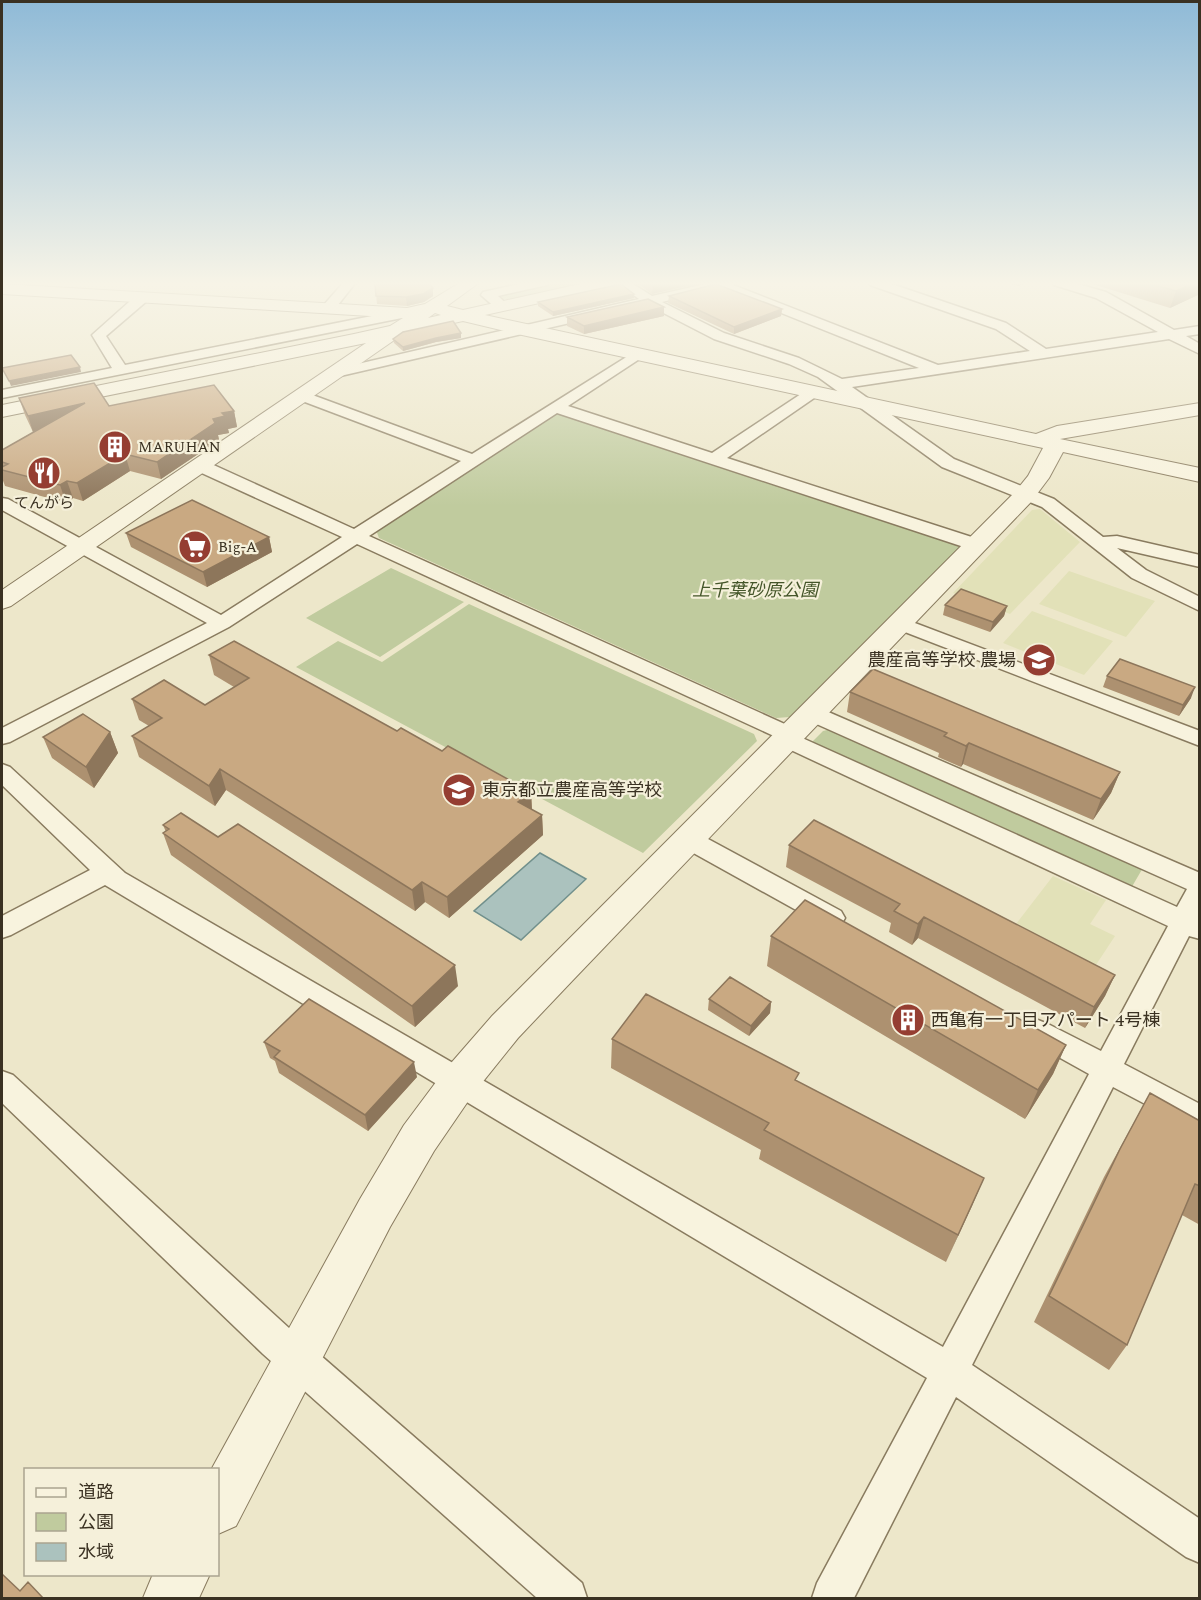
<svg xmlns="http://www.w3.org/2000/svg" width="1201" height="1600" font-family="Spectral,'Noto Sans JP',serif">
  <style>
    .farmland { fill: #e2e1b8 }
    .green { fill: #c0cb9e }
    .water { fill: #abc2be; stroke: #71908c; stroke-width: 1.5 }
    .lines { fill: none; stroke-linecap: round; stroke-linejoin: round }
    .minor-casing { stroke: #897b5f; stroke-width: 3 }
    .tertiary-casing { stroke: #897b5f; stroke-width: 2 }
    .minor { fill: #f8f3de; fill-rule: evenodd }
    .tertiary { fill: #f8f3de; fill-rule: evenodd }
    .wall { fill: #ad9170 }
    .shaded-wall { fill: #8d765b }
    .building { fill: #c9a982; stroke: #8d765b; stroke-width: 1.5 }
    .labels { text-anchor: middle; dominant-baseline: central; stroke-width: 4.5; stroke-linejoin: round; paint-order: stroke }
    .far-poi-label { font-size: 15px; fill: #3a3122; stroke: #f5f0da; text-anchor: start }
    .park-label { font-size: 18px; font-style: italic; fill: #45562a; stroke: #f5f0da }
    .poi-label { font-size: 18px; fill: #3a3122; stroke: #f5f0da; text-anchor: start }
  </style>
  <rect width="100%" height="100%" fill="#ede7ca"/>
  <path class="farmland" d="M1040,509L1080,542L1010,614L953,593L1032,510Z
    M1069,571L1155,601L1126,637L1039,604Z
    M1032,611L1113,641L1084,675L1003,643Z
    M1053,876L1106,900L1090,924L1115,936L1090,974L1013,928Z"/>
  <path class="green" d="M564,282H594L512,300L500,299L504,294Z
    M554,414H563L954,540L959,548L790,717L776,718L379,538L376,530Z
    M391,568L464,602L380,657L306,618Z
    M469,604L754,734L757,741L643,853L296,667L338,641L382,662Z
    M831,729L1144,866L1130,890L816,748L812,742L823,731Z"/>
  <path class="water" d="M540,853L586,879L521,940L474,911Z"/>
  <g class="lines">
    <g class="minor-casing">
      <path id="minor" d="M344,282H356L334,310H324L322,307Z
        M528,282H548L547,285L498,296L509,306L502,310L497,309L481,295L483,292Z
        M616,282H630L652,296L714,282H735L733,285L938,365L1030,351L996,329L870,285L869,282H886L1006,323L1046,349L1158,332L1096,298L1054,285L1053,282H1071L1106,292L1174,330L1200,326V334L1186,336L1200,344V354L1169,339L852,387L954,459L1054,499L1103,537L1117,536L1200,555V567L1117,548L1146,570L1200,597V611L1132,578L1042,507L942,467L818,377L789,364L714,339L648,305L336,377L329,373L336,369L639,299ZM719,288L919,368L842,379L799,358L724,333L662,302Z
        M143,293L148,294L150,297L148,300L106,336L125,365L407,309L414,313L407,317L2,398V390L112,368L92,335L138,294Z
        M636,351L641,352L643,355L641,358L568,406L712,453L807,390H817L820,393L817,396L727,458L984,541L986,545L984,549H970L557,413L369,536L798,730L800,737L1177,907L1187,889L803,718L800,713L803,708L811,706L819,708L1200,873V939L1189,936L1124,1064L1200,1104V1133L1113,1087L972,1365L1200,1519V1563L1186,1557L956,1397L854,1598H812L817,1583L927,1378L105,885L11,935L2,938V916L90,870L2,785V764L10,767L125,873L943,1347L1089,1074L1028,1040L1023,1032L1028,1024L1038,1020L1048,1024L1101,1051L1168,926L778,744L776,737L357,544L229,627L10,742L2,744V728L207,623L2,510V498L8,499L221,615L342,537L195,470L193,466L195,462H207L354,529L461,461L297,399L294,396L297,393H307L472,454Z
        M899,617L1200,731V746L892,627L889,623L892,619Z
        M688,830L697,833L841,911L845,918L841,925L832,928L823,925L679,845L676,839L679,833Z
        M2,1071L13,1075L289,1328L582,1583L587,1598H537L263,1354L2,1103Z"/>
    </g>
    <g class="tertiary-casing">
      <path id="tertiary" d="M461,282H480L447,306L463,310L589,282H618L616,286L485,315L1036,434L1057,426L1200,403V415L1060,439L1200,468V482L1063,452L1049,478L1031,502L573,980L518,1038L473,1094L434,1151L390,1227L236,1526L218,1534V1470H211L360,1199L404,1125L445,1070L492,1016L1015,492L1028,476L1043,448L522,335L463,321L403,334L11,606L2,609V590L366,343L2,417V405L354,334L390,326L403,318L2,294V284L407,308L425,304ZM435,313L441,315L428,318Z
        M153,1574H210L199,1598H143Z"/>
    </g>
    <use href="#minor" class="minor"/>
    <use href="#tertiary" class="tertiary"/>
  </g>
  <path class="wall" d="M638,282H696V284L652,294L638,284Z
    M1005,282H1028L1018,286Z
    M1086,282H1200V294L1170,308Z
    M375,284L433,296L424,302L407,306L377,304Z
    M669,296L782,309L781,316L734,334L668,303Z
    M634,298L553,316L538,306V302Z
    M664,316L584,334L567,326V317Z
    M461,333V338L436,342L403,351L394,343L393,339Z
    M19,398L109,406L234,411L237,427L228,429L229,433L218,435L219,440L161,479L130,471L83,501L73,498L66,503L5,486L2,478V450L33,432L25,415Z
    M126,533L269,537L272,552L207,587L131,547Z
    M945,605L1007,606L1004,616L990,632L943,615Z
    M209,655L397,731L531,792L532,810L542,815L543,835L449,918L425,902L415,911L226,790L215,806L139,757L132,736L149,726L139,720L132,699L205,705L234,687L214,675Z
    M1107,676L1191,698L1179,716L1103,687Z
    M850,692L1120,772L1111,793L1093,820L963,764L961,767L938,757L939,753L847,712Z
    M110,732L118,753L94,788L52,758L43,737Z
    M163,825L218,837L458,986L415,1027L171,855L163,833L166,832Z
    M789,845L1115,975L1105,996L1085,1028L918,938L912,945L889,932L891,923L786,867Z
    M771,936L1066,1045L1053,1074L1025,1119L767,966Z
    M709,999L771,1002L770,1013L749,1036L708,1010Z
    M612,1039L798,1082L984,1178L946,1262L759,1159L761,1150L611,1068Z
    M264,1042L417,1077L368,1131L279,1073L275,1061L270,1058Z
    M1150,1093L1200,1121V1225L1182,1215L1127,1345L1109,1370L1034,1322L1104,1177Z"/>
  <path class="shaded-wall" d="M670,282H696V284L652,294L653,285Z
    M1019,282H1028L1018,286Z
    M1196,282H1200V294L1170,308L1176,291Z
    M433,288V296L424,302L407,306L406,297Z
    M634,294V298L553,316V312Z
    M664,307V316L584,334V326Z
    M782,309L781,316L734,334V327Z
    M461,333V338L436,342L403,351V347L436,338Z
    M80,367L81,372L11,386L9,381Z
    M85,403L33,432L28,416Z
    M234,411L237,427L228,429L229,433L218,435L219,440L161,479L157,462L213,419L222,413Z
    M125,454L130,471L83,501L77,483Z
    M67,481L73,498L66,503L60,485Z
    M269,537L272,552L207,587L203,572Z
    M1007,606L1004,616L990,632L993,622Z
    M1195,687L1191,698L1179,716L1183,705Z
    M110,732L118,753L94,788L86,767Z
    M969,743L963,764L961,767L966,746Z
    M220,769L226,790L215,806L209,786Z
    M1120,772L1111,793L1093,820L1101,799Z
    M531,792L532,812L518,802Z
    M542,815L543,835L449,918L447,897Z
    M422,882L425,902L415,911L412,890Z
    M924,917L918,938L912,945L918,924Z
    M455,965L458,986L415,1027L412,1006Z
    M1115,975L1105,996L1085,1028L1094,1007Z
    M771,1002L770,1013L749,1036L751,1026Z
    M1066,1045L1053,1074L1025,1119L1038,1090Z
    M414,1062L417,1077L368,1131L365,1115Z
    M984,1178L972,1206L946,1262L958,1235Z"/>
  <path class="building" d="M394,282H428L433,288L423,294L406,297L376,296L375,284Z
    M647,282H670L653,285Z
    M1144,282H1196L1176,291Z
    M621,284L634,294L553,312L538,302Z
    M716,284L782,309L734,327L669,296Z
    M648,299L664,307L584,326L567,317Z
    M453,321L461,333L436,338L403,347L393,339L403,332Z
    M71,355L80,367L9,381L2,368Z
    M94,383L109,406L214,385L234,411L222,413L225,416L213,419L215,423L157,462L125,454L77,483L67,481L60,485L2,470V467L8,464L2,462V450L85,403L28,416L19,398Z
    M192,500L269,537L203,572L126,533Z
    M961,589L1007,606L993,622L945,605Z
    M234,641L397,731L401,728L442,751L448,746L531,792L518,802L542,815L447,897L422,882L412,890L220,769L209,786L132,736L162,718L132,699L164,680L205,705L249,678L209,655Z
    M1120,659L1195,687L1183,705L1107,676Z
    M873,669L1120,772L1101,799L969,743L966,746L944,736L947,733L850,692Z
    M83,714L110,732L86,767L43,737Z
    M181,813L218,837L238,824L455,965L412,1006L163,833L169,829L163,825Z
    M814,820L1115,975L1094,1007L924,917L918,924L894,911L900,904L789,845Z
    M805,900L1066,1045L1038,1090L771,936Z
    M730,977L771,1002L751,1026L709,999Z
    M646,994L799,1073L795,1080L984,1178L958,1235L764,1130L769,1123L612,1039Z
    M309,999L414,1062L365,1115L274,1057L280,1051L264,1042Z
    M1150,1093L1200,1121V1186L1195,1184L1127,1345L1049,1296L1120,1149Z
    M2,1574L20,1591L28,1582L44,1599H2Z"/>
  <linearGradient id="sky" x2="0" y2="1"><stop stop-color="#8fbad7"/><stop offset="0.56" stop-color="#f7f4e7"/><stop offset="1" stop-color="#f7f4e7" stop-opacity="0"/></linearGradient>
  <rect width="1201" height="506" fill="url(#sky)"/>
  <defs>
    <g id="building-disc" transform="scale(1.725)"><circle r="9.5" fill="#953e32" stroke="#f5f0da"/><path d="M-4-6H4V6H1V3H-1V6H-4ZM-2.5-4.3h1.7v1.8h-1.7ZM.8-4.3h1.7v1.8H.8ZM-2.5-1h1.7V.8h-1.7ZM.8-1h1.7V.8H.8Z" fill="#fff"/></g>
    <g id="restaurant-disc" transform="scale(1.725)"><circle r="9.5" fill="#953e32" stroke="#f5f0da"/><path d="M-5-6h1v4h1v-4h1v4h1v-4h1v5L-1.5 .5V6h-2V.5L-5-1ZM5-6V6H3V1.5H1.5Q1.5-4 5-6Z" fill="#fff"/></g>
    <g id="supermarket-disc" transform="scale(1.725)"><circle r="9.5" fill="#953e32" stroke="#f5f0da"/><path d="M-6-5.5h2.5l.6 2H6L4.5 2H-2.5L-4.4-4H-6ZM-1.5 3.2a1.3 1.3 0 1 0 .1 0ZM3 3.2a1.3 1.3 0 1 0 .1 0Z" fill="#fff"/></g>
    <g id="school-disc" transform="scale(1.725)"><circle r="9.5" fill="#953e32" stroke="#f5f0da"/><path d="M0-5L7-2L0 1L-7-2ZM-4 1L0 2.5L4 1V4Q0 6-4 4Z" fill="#fff"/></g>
  </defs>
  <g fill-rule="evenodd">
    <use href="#building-disc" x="115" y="447"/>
    <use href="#restaurant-disc" x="44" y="473"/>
    <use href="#supermarket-disc" x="195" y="547"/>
    <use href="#school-disc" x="1039" y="660"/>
    <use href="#school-disc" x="459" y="790"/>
    <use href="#building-disc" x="908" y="1020"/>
  </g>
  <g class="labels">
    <g class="far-poi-label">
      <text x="138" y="447">MARUHAN</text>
      <text x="44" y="503" text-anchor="middle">てんがら</text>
      <text x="218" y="547">Big-A</text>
    </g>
    <g class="park-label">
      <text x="755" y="590">上千葉砂原公園</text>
    </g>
    <g class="poi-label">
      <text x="1016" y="660" text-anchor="end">農産高等学校 農場</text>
      <text x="482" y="790">東京都立農産高等学校</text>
      <text x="931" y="1020">西亀有一丁目アパート 4号棟</text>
    </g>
  </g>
  <rect width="1201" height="1600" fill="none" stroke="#3a3122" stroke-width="6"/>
  <rect x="24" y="1468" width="195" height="108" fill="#f5f0da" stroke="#aaa490" stroke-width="1.5"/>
  <rect x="36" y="1488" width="30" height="9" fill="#f8f3de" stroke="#aaa490" stroke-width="1.5"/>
  <text x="78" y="1498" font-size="18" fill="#3a3122">道路</text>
  <rect x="36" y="1513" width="30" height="18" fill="#c0cb9e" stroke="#aaa490" stroke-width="1.5"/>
  <text x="78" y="1528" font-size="18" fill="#3a3122">公園</text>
  <rect x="36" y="1543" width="30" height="18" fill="#abc2be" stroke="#aaa490" stroke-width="1.5"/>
  <text x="78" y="1558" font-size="18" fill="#3a3122">水域</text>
</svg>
